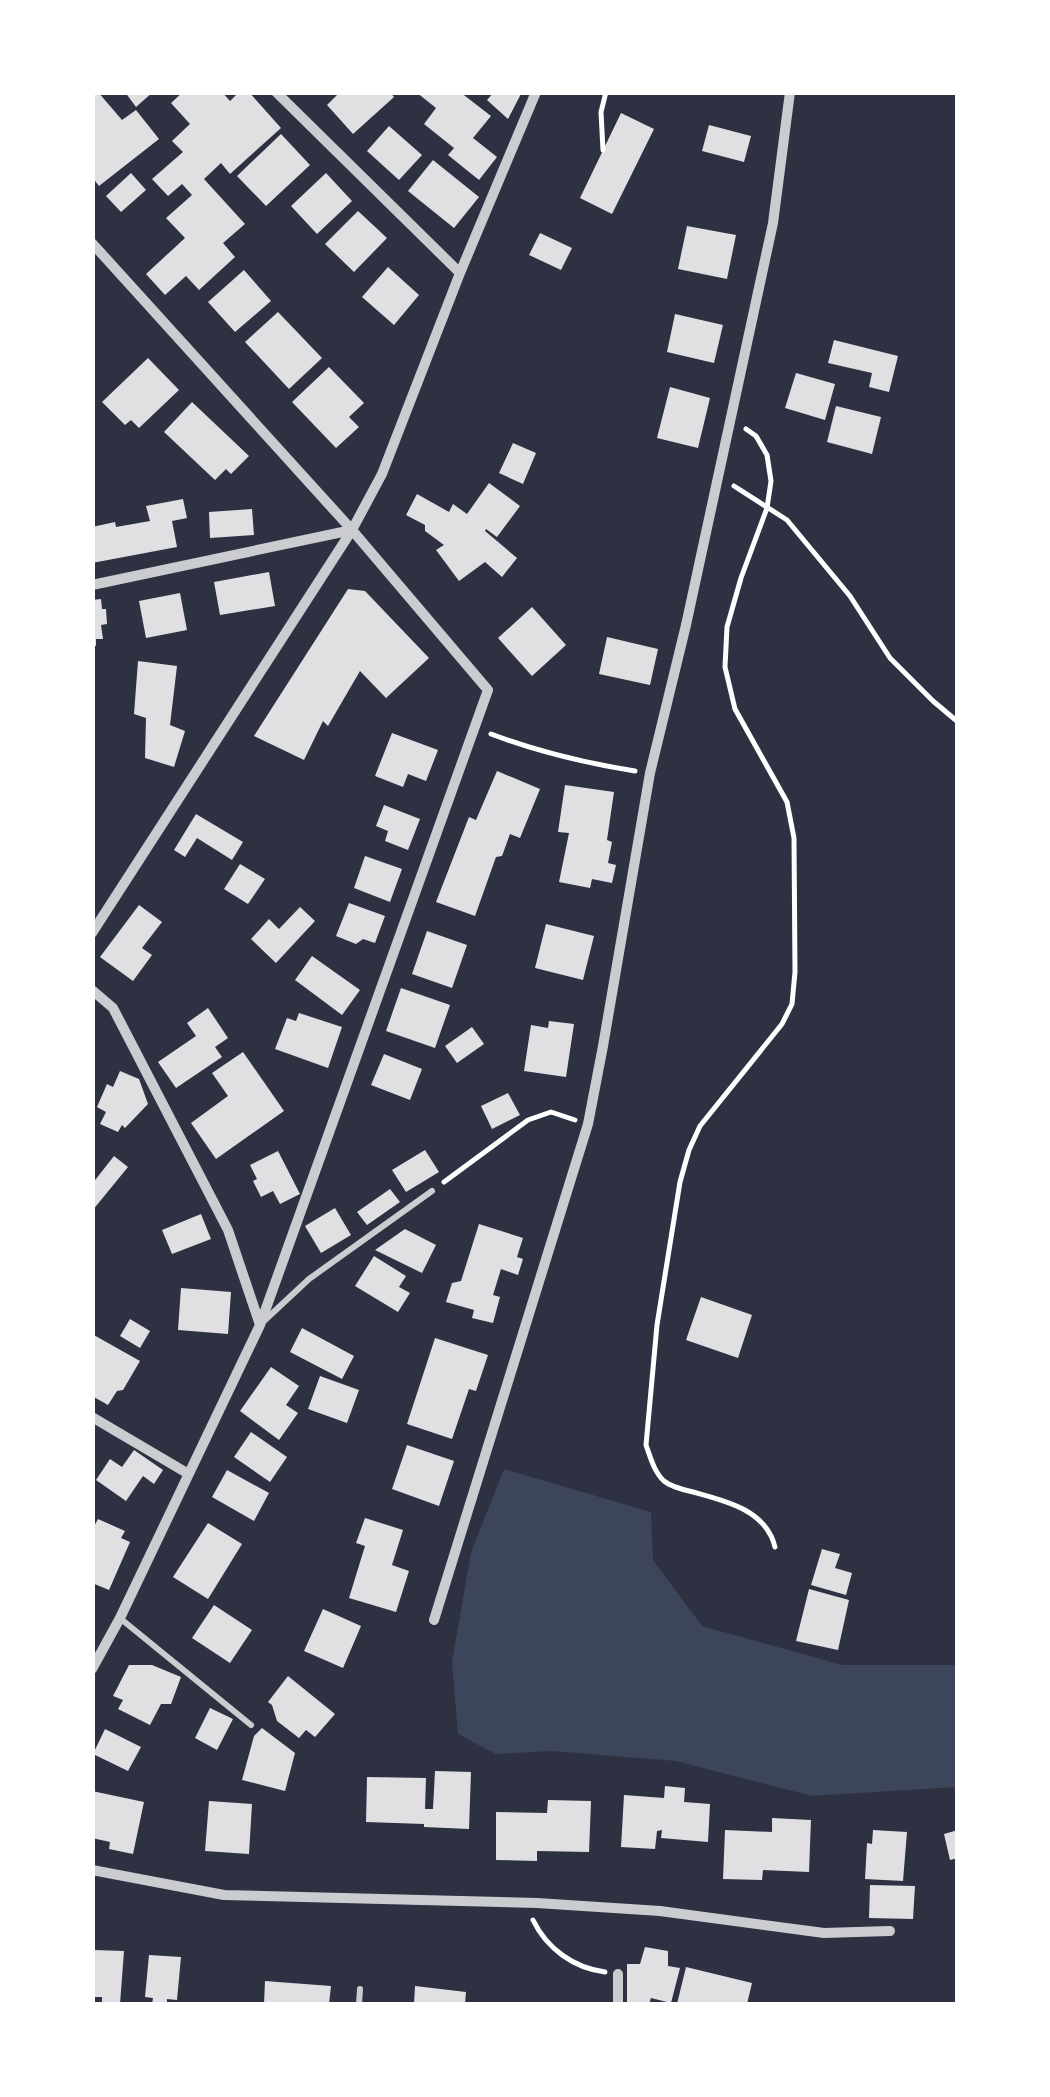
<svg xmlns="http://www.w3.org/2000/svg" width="1050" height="2097" font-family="Raleway,sans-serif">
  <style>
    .green { fill: #3c4559 }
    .building { fill: #e0e0e3 }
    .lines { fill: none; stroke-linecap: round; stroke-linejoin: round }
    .path { stroke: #fff; stroke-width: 5 }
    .service { stroke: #caccd0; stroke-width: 6 }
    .minor { stroke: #caccd0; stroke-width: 10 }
  </style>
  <rect width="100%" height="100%" fill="#2d3142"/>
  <path class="green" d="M504,1469L651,1512L653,1560L702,1626L842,1665H957V1787L812,1796L676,1761L553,1751L496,1754L458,1734L452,1662L471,1552Z"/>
  <path class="building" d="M98,92L122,120L136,110L159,139L99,186L92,177V96Z
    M125,92H153L136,107Z
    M183,92H222L230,101L239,92H249L281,128L230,174L221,163L204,179L245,224L223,243L235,257L199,290L186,276L165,295L146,274L185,238L166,218L192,195L182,184L168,196L152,179L183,152L172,141L190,124L171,103Z
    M340,92H390L394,97L353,134L327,105Z
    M416,92H460L491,116L473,138L497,157L479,180L448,155L454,148L424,124L436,108Z
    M494,92H522L508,119L487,100Z
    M621,113L654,129L612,214L580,198Z
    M709,125L751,136L744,162L702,151Z
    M389,126L422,155L399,180L367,151Z
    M281,134L310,165L266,206L237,176Z
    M433,160L479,197L454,228L408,191Z
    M131,173L146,190L121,212L106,196Z
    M326,173L352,201L317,234L291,206Z
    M358,211L387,238L354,272L325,244Z
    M687,226L736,235L727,279L678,269Z
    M540,233L572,248L561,270L529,255Z
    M388,267L419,295L394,325L362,297Z
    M244,270L271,301L235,332L208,302Z
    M278,312L322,358L289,389L245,342Z
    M675,314L723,325L714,363L667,352Z
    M834,340L898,356L889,392L869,387L872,373L828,363Z
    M148,358L179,390L139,428L131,420L125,425L102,402Z
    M329,367L364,403L349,417L359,427L336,448L292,402Z
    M796,373L835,384L825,420L785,408Z
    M670,387L710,398L698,448L657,438Z
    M192,402L249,456L231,474L226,469L215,480L164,432Z
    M836,406L881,417L872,454L827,442Z
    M513,443L536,453L523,484L499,473Z
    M489,483L520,506L497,537L486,529L485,531L517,558L502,577L485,562L459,581L436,550L444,545L425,531V525L406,515L417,494L449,512L453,504L467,514Z
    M183,499L187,518L172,521L177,547L92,563V527L115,522L116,527L150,521L146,506Z
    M252,509L254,535L210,538L209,512Z
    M269,572L275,606L220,615L214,582Z
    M348,589L365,591L429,658L386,698L360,671L328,726L323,721L304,760L254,736Z
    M180,593L187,630L146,638L139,601Z
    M101,599L102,609H106L107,624L101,625L103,639H96V646H92V600Z
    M532,607L566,645L532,676L498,638Z
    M607,637L658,649L650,685L599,674Z
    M138,661L177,666L170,725L185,731L174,767L145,758L146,718L134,714Z
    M392,733L438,750L426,781L408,774L403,787L375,776Z
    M497,771L540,789L520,838L510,834L502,856L496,857L475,916L436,902L469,817L476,820Z
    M565,785L614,792L607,840L612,842L608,863L616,865L612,883L592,879L590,888L559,882L569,833L558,832Z
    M384,805L420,819L408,850L385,841L388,831L376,826Z
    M196,814L243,842L232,860L197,838L185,857L174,850Z
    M365,856L402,869L390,902L354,888Z
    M240,864L265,879L248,904L224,889Z
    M349,903L385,916L375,943L363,939L356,944L336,936Z
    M139,905L162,922L142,948L152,955L133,981L100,957Z
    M300,907L315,921L276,963L251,939L269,919L279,929Z
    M546,924L594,936L583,980L535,968Z
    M427,931L467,945L452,988L412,974Z
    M312,956L360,990L342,1015L295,980Z
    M401,988L450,1005L435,1048L386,1031Z
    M208,1008L228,1038L215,1047L222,1057L176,1088L158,1062L196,1036L187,1023Z
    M299,1013L342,1027L328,1068L275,1049L287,1018L296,1021Z
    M549,1021L574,1024L566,1077L524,1071L531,1025L548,1028Z
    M472,1027L484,1044L457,1063L445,1046Z
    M243,1052L284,1111L216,1159L191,1123L228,1096L212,1073Z
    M384,1054L422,1069L410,1100L371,1085Z
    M120,1071L139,1079L148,1104L125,1128L122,1125L118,1132L100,1124L106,1112L97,1107L107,1084L113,1087Z
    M508,1093L520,1115L492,1129L481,1106Z
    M425,1150L439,1172L406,1192L392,1170Z
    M278,1151L300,1194L280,1204L273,1191L261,1197L253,1181L257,1179L250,1165Z
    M114,1156L128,1167L92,1211V1184Z
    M390,1189L400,1202L367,1225L357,1212Z
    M335,1208L351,1235L321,1253L305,1226Z
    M201,1214L211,1239L172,1254L162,1230Z
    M479,1224L523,1238L517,1257L523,1259L518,1275L501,1269L493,1295L500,1297L493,1323L472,1318L474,1310L446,1302L452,1283L461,1281Z
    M405,1229L436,1245L422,1273L375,1250Z
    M374,1256L406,1276L399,1287L410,1293L398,1312L355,1286Z
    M181,1288L231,1292L228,1334L178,1330Z
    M701,1297L752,1315L738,1358L686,1340Z
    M130,1319L150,1331L140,1348L120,1336Z
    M302,1328L354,1356L342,1379L290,1352Z
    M92,1334L140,1361L123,1390L117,1391L108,1405L92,1396Z
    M435,1338L488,1355L476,1391L469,1389L452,1439L407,1424Z
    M271,1367L299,1386L286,1405L298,1413L279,1440L240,1411Z
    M320,1376L359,1390L347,1423L308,1409Z
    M251,1432L287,1457L270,1482L234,1457Z
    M407,1445L454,1461L439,1506L392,1489Z
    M134,1450L163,1470L154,1484L143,1476L126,1501L96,1480L110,1459L122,1467Z
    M227,1470L269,1493L254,1521L212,1497Z
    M365,1518L403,1530L392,1565L409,1571L396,1612L349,1598L365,1546L356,1543Z
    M98,1519L125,1531L121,1538L130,1542L109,1590L92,1583V1530Z
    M208,1523L242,1544L208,1599L173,1577Z
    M822,1549L840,1554L835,1568L852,1573L846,1595L811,1585Z
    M809,1589L849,1600L838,1650L796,1641Z
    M214,1605L252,1630L230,1663L192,1638Z
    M323,1609L361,1626L343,1668L304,1651Z
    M129,1665H152L181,1677L171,1704H161L150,1725L118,1709L123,1700L113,1696Z
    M288,1676L335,1714L315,1737L306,1730L299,1738L277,1721L272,1705L268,1702Z
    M210,1708L233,1719L217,1750L195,1738Z
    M262,1728L295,1753L285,1791L242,1780L254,1736Z
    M105,1729L141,1747L128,1771L93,1754Z
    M435,1771L471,1772L469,1829L424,1827V1824L366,1822L367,1777L426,1778L425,1809H433Z
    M665,1786L685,1788L684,1802L710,1804L708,1842L661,1838L662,1830L657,1831L655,1849L621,1847L624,1795L664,1798Z
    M92,1791L144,1802L133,1854L109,1849L110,1842L92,1838Z
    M548,1800L591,1801L589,1852L537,1851V1861L496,1860V1812L547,1813Z
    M209,1801L252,1804L249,1854L205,1851Z
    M772,1818L811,1820L809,1872L763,1870L762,1880L723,1879L725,1830L772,1832Z
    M873,1830L907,1832L903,1881L865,1879L867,1843L872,1844Z
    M958,1830V1858L950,1860L944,1834Z
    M870,1885L915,1886L913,1919L869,1918Z
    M645,1947L668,1951V1966L680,1968L671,2003L651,1998L649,2004H627V1964H640Z
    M94,1950L124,1951L120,2004H102V1997H92Z
    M149,1955L181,1957L177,2000L167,1999V2004H152L153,1998L145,1997Z
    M686,1967L752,1983L747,2004H677Z
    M265,1981L331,1986L329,2004H264Z
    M415,1986L466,1992L465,2004H414Z"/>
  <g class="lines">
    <path class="path" d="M603,150L601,112L606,92
      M746,429L756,436L767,455L771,481L767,508L741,578L727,627L725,667L735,709L787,802L794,838L795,972L792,1004L782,1024L700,1126L689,1150L680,1182L657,1325L646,1445C650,1456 654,1472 664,1481C671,1487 684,1490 693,1492C726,1501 766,1510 775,1547
      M734,486L787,520L850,596L890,658L933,701L958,722
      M491,734C539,752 585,763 635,771
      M444,1182L528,1120L551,1112L575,1120
      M533,1920C547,1949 574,1968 605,1972"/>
    <path class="service" d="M264,1321L309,1279L432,1191
      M121,1619L251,1725
      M359,2004L360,1989"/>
    <path class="minor" d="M276,92L460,273
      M92,243L352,530L488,690L260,1325L120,1618L92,1669
      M92,585L352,530
      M92,933L352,530L382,474L460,273L536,92
      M92,990L113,1008L228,1230L260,1325
      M92,1417L187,1473
      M434,1620L588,1124L603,1046L650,773L686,625L773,223L790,92
      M92,1870L224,1895L537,1903L660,1911L824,1933L890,1931
      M618,2004V1974"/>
  </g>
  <rect width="1050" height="2097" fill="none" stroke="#ffffff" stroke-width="190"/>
</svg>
